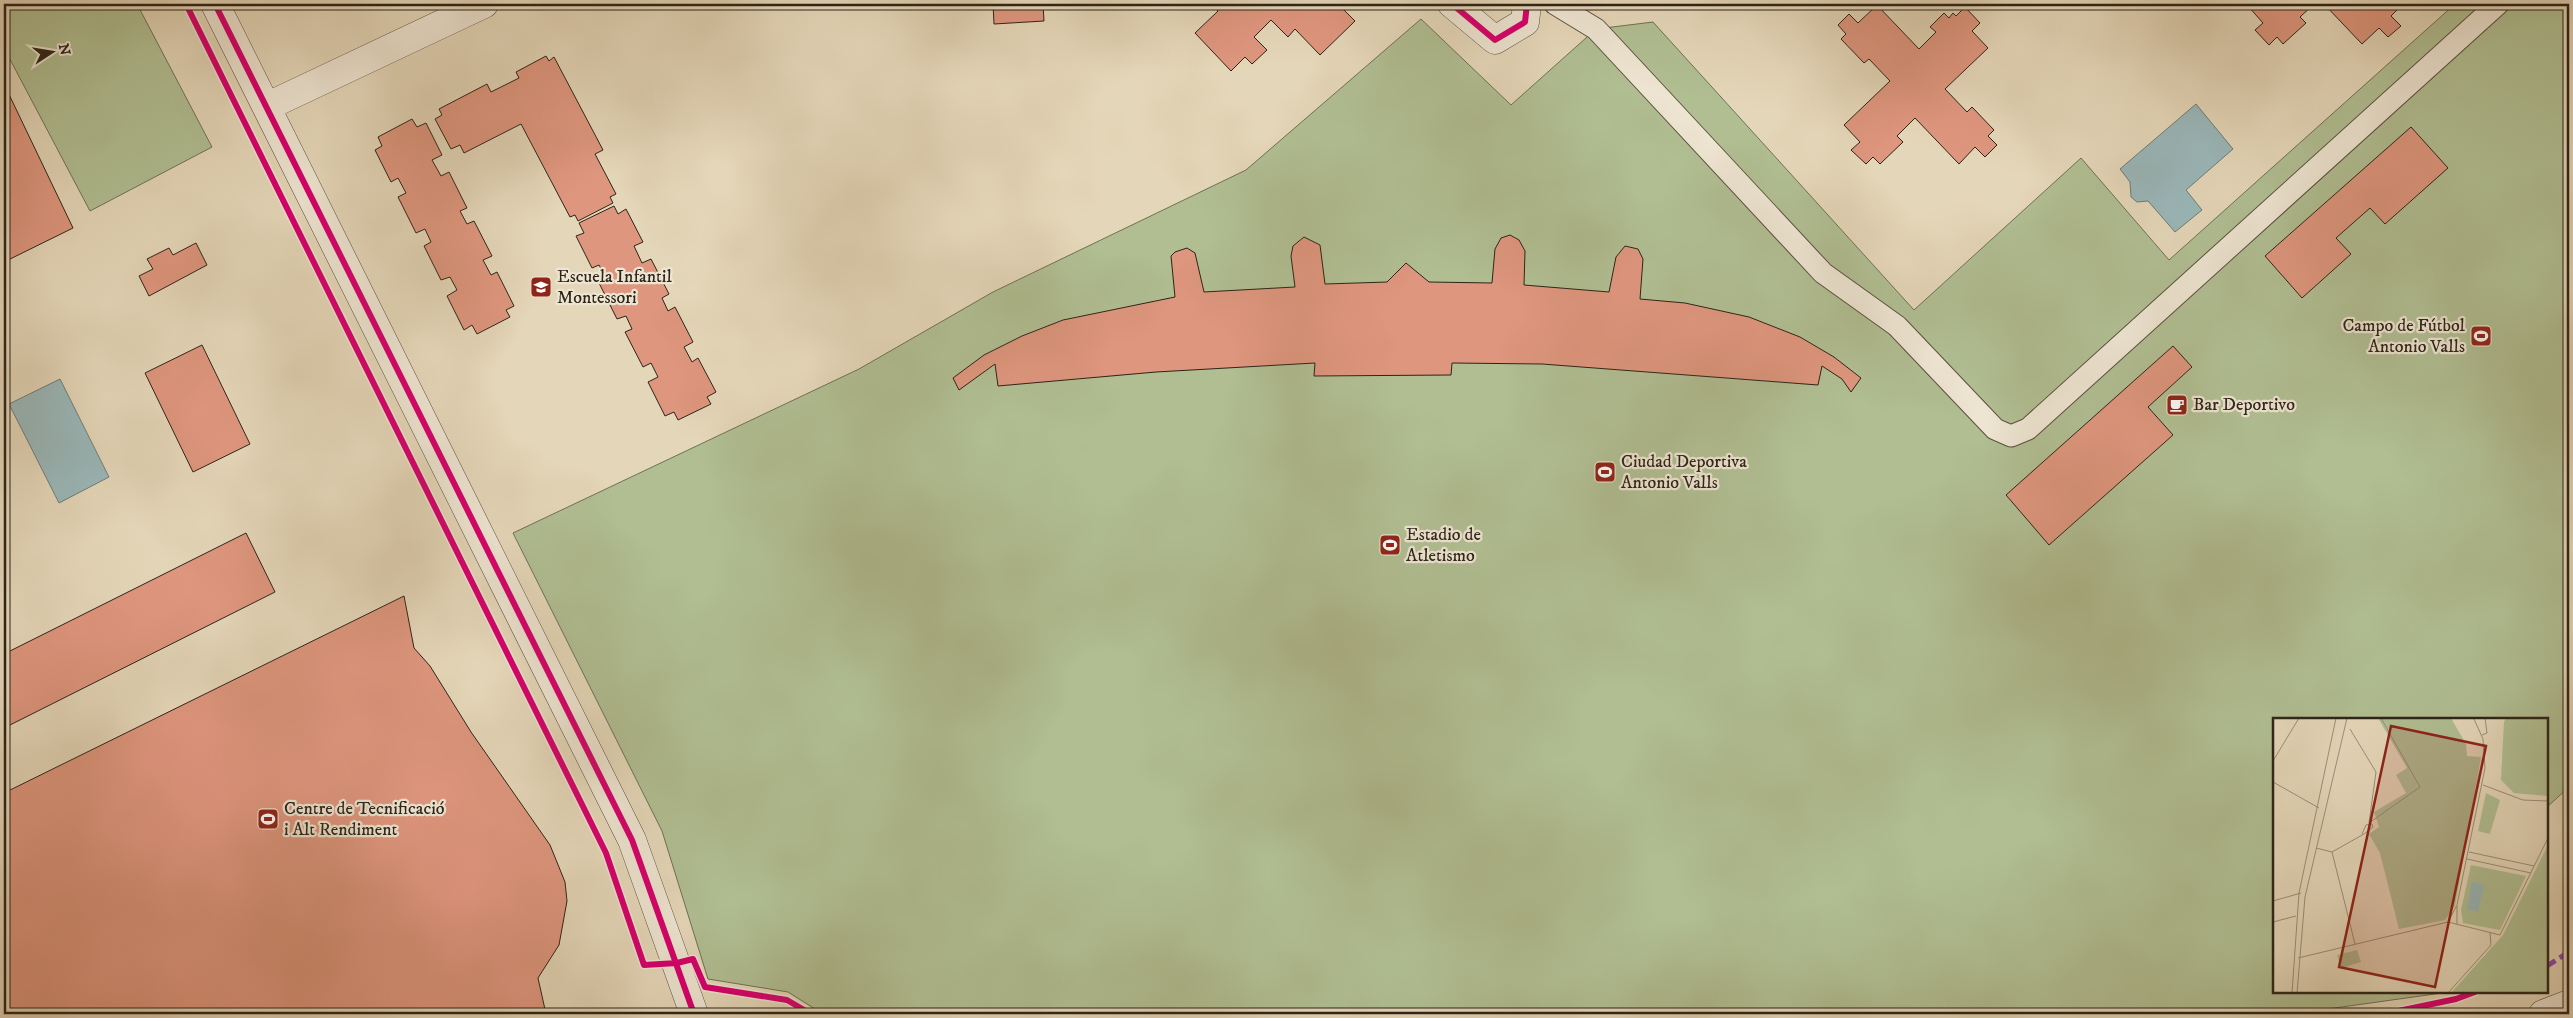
<svg xmlns="http://www.w3.org/2000/svg" width="2573" height="1018" font-family="'IM FELL DW Pica',serif">
  <style>
    .green { fill: #b0be92; stroke: #6e7155 }
    .water { fill: #9ab7b9; stroke: #6e7c79 }
    .building { fill: #de967e; stroke: #2d2418 }
    .lines { fill: none; stroke-linecap: round; stroke-linejoin: round }
    .lane-casing { stroke: #5b5040; stroke-width: 23 }
    .street-casing { stroke: #5b5040; stroke-width: 29 }
    .lane { stroke: #ede4d1; stroke-width: 21 }
    .street { stroke: #ede4d1; stroke-width: 28 }
    .quiet { stroke: #8e44ad; stroke-width: 5; stroke-dasharray: 10 5; stroke-linecap: butt }
    .cycleway-casing { stroke: #ede4d1; stroke-width: 9 }
    .cycleway { stroke: #d6006c; stroke-width: 6 }
    .labels { text-anchor: middle; dominant-baseline: central; stroke-width: 4.5; stroke-linejoin: round; paint-order: stroke }
    .poi-label { font-size: 18px; fill: #2d2418; stroke: #ede4d1; text-anchor: start }
    .inset-road { fill: none; stroke: #9b8f78; stroke-width: 1 }
    .view { fill: #8f2418; fill-opacity: 0.15; stroke: #8f2418; stroke-width: 2.5 }
    .inset-edge { fill: none; stroke: #2d2418; stroke-width: 2.5 }
  </style>
  <rect width="100%" height="100%" fill="#e4d6b8"/>
  <filter id="stains"><feTurbulence type="fractalNoise" baseFrequency=".004" numOctaves="4"/><feColorMatrix values="0 0 0 0 .2 0 0 0 0 .09 0 0 0 0 .02 0 0 0 .5 -.17"/></filter>
  <radialGradient id="worn" r=".72"><stop offset=".6" stop-color="#630" stop-opacity="0"/><stop offset="1" stop-color="#630" stop-opacity=".3"/></radialGradient>
  <path class="green" d="M8,4H137L212,147L90,211L4,48V6Z
    M2455,4H2569V787L2547,807V719H2274V992H2449L2306,1012L2211,1014H823L788,992L708,979L662,831L513,533L859,369L993,292L1246,170L1421,19L1511,105L1596,29L1653,22L1914,310L2081,158L2169,260Z"/>
  <path class="water" d="M2196,104L2233,149L2186,190L2202,210L2175,232L2148,201L2137,202L2131,197L2130,182L2120,169Z
    M60,379L109,477L59,503L9,404Z"/>
  <path class="building" d="M993,4H1043L1044,21L994,24Z
    M1215,4H1342L1340,6L1355,21L1320,55L1295,29L1288,37L1271,20L1254,37L1267,50L1252,64L1245,57L1231,71L1195,33L1218,11L1213,5Z
    M2250,4H2314L2300,17L2306,23L2283,44L2277,37L2269,45L2255,30L2263,23L2248,6Z
    M2324,4H2391L2397,10L2391,16L2401,26L2388,37L2379,28L2362,44Z
    M1877,5L1919,49L1936,32L1930,27L1944,13L1949,18L1953,13L1956,16L1965,7L1980,23L1972,31L1988,48L1945,89L1967,112L1972,107L1994,130L1988,136L1997,145L1985,157L1975,147L1959,164L1915,118L1897,136L1903,142L1880,164L1873,157L1866,164L1851,150L1860,142L1844,125L1890,81L1869,59L1864,63L1841,39L1846,34L1838,25L1849,14L1858,23Z
    M546,56L549,61L554,57L603,150L595,154L616,194L610,197L613,203L578,221L575,215L570,217L521,124L464,153L460,145L451,149L435,119L442,115L439,109L487,84L491,92L519,78L516,72Z
    M4,84L73,228L4,262Z
    M412,119L417,127L426,123L442,155L432,160L441,176L449,172L467,208L460,211L467,224L474,221L492,256L483,260L491,275L497,272L514,306L506,310L510,317L477,334L472,325L464,330L447,296L457,290L450,277L441,280L424,246L431,242L425,229L416,233L398,197L406,193L398,178L391,182L375,150L382,146L378,137Z
    M2411,127L2448,168L2385,224L2370,208L2336,238L2351,254L2302,298L2265,256Z
    M614,206L618,214L626,209L643,242L634,246L642,263L651,259L669,294L662,298L668,311L675,307L693,342L684,347L692,362L698,358L716,392L707,397L711,404L678,420L674,412L665,416L648,382L658,377L651,363L643,367L625,332L632,329L626,316L617,319L599,283L607,280L599,265L592,268L576,236L584,233L579,223Z
    M1510,235L1519,240L1525,251L1524,285L1609,292L1616,257L1625,246L1638,249L1643,259L1640,299L1685,303L1749,317L1800,337L1834,357L1861,378L1851,392L1842,379L1822,366L1818,385L1542,364L1452,363L1451,375L1314,376L1315,363L1156,372L998,386L995,364L959,390L953,378L984,355L1022,336L1063,320L1175,297L1171,256L1175,252L1187,248L1195,253L1204,292L1295,287L1291,256L1293,246L1304,237L1320,245L1325,284L1387,282L1406,263L1429,282L1492,283L1495,249L1501,238Z
    M196,243L207,265L149,296L139,276L153,269L147,259L169,248L173,255Z
    M202,345L250,444L193,472L145,373Z
    M2173,346L2192,367L2148,407L2173,435L2049,545L2006,495Z
    M246,533L275,592L4,728V654Z
    M404,596L414,648L430,666L471,732L550,845L565,882L567,901L559,945L538,978L546,1014H4V793Z"/>
  <g class="lines">
    <g class="lane-casing">
      <path id="lane" d="M1555,4L1596,29L1823,273L1897,326L1995,429L2011,436L2028,429L2498,4"/>
    </g>
    <g class="street-casing">
      <path id="street" d="M215,4L632,840L694,1014
        M1452,4L1495,40L1525,22L1527,4
        M268,106L484,4
        M2543,1014L2569,1004"/>
    </g>
    <use href="#lane" class="lane"/>
    <use href="#street" class="street"/>
    <path class="quiet" d="M2547,966L2569,952"/>
    <g class="cycleway-casing">
      <path id="cycleway" d="M186,4L606,853L644,965L677,963L693,959L705,987L787,1000L811,1014
        M215,4L632,840L694,1014
        M1452,4L1495,40L1525,22L1527,4
        M2384,1014L2456,999L2475,992"/>
    </g>
    <use href="#cycleway" class="cycleway"/>
  </g>
  <defs>
    <g id="school-square" transform="scale(1.125)"><rect x="-9" y="-9" width="18" height="18" rx="4" fill="#8f2418" stroke="#ede4d1"/><path d="M0-5L7-2L0 1L-7-2ZM-4 1L0 2.5L4 1V4Q0 6-4 4Z" fill="#fff"/></g>
    <g id="stadium-square" transform="scale(1.125)"><rect x="-9" y="-9" width="18" height="18" rx="4" fill="#8f2418" stroke="#ede4d1"/><path d="M0-5a6.5 5 0 1 0 0 10a6.5 5 0 1 0 0-10ZM-3.5-1.8h7v3.6h-7Z" fill="#fff"/></g>
    <g id="cafe-square" transform="scale(1.125)"><rect x="-9" y="-9" width="18" height="18" rx="4" fill="#8f2418" stroke="#ede4d1"/><path d="M-5.5-4.5H6V0H3Q3 3.5 0 3.5H-2.5Q-5.5 3.5-5.5 0ZM3-3.2v2h1.7v-2ZM-6 4.5H4V6H-6Z" fill="#fff"/></g>
  </defs>
  <g fill-rule="evenodd">
    <use href="#school-square" x="541" y="287"/>
    <use href="#stadium-square" x="2481" y="336"/>
    <use href="#cafe-square" x="2177" y="405"/>
    <use href="#stadium-square" x="1605" y="472"/>
    <use href="#stadium-square" x="1390" y="545"/>
    <use href="#stadium-square" x="268" y="819"/>
  </g>
  <g class="labels">
    <g class="poi-label">
      <text x="557" y="277">Escuela Infantil<tspan x="557" dy="21">Montessori</tspan></text>
      <text x="2465" y="326" text-anchor="end">Campo de Fútbol<tspan x="2465" dy="21">Antonio Valls</tspan></text>
      <text x="2193" y="405">Bar Deportivo</text>
      <text x="1621" y="462">Ciudad Deportiva<tspan x="1621" dy="21">Antonio Valls</tspan></text>
      <text x="1406" y="535">Estadio de<tspan x="1406" dy="21">Atletismo</tspan></text>
      <text x="284" y="809">Centre de Tecnificació<tspan x="284" dy="21">i Alt Rendiment</tspan></text>
    </g>
  </g>
  <g transform="translate(2273 718)">
    <rect width="275" height="275" fill="#e4d6b8"/>
    <path d="M105,0H178L193,26L194,38L208,39L182,188L172,202L126,211L107,135L96,116L106,109L101,94L133,75L123,57L134,50ZM233,0H275V78L241,75L228,62L231,4ZM213,75L227,82L217,116L205,113ZM275,127V275H178L230,217ZM198,147L253,158L227,212L190,205L188,192ZM84,232L88,244L68,250L64,237Z" fill="#b0be92"/>
    <path d="M199,164L211,167L205,194L194,191Z" fill="#9ab7b9"/>
    <path class="inset-road" d="M77,11L103,54L96,105M209,17L214,15L212,0M0,43L26,0M0,64L46,90M210,67L250,82L275,83M96,105L147,69L108,0M43,130L59,134L91,116L100,109L99,106L93,107L89,116M59,134L82,226M196,134L261,148M194,141L258,155M0,183L28,175M184,188V206M0,204L23,198M175,204L184,187L212,50L210,21L201,1M25,240L175,204L227,217L275,120M19,275L26,175L63,0M24,275L32,179L74,0M175,275L218,227L217,215"/>
    <path class="view" d="M118,8L213,28L162,269L66,249Z"/>
    <rect width="275" height="275" class="inset-edge"/>
  </g>
  <rect width="2573" height="1018" fill="none" stroke="#e4d6b8" stroke-width="20"/>
  <rect x="5" y="5" width="2563" height="1008" fill="none" stroke="#2d2418" stroke-width="2.5"/>
  <rect x="10" y="10" width="2553" height="998" fill="none" stroke="#2d2418"/>
  <g transform="translate(52 52) rotate(78)" stroke="#ede4d1" stroke-width="4" paint-order="stroke">
  <path d="M0-4L9 19L0 12L-9 19Z" fill="#2d2418"/>
  <text y="-8" font-size="14" font-weight="bold" text-anchor="middle" fill="#2d2418">N</text>
  </g>
  <rect width="100%" height="100%" filter="url(#stains)"/>
  <rect width="100%" height="100%" fill="url(#worn)"/>
</svg>
